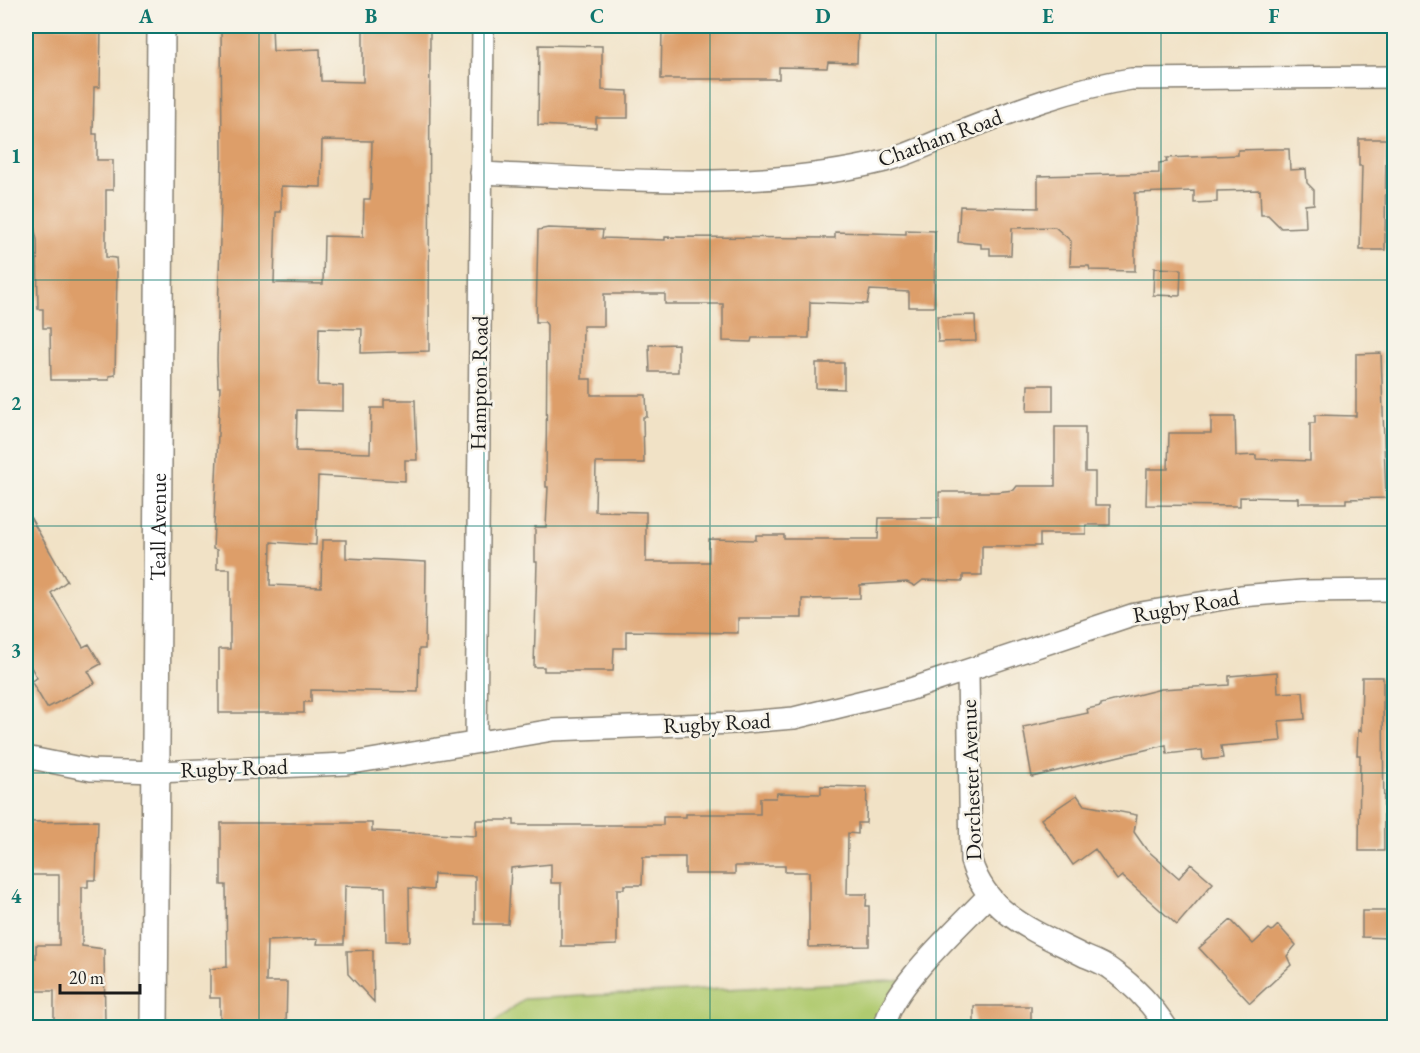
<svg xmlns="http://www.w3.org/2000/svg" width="1420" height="1053" font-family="'EB Garamond',serif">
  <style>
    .green { fill: #b0ca70; stroke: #667346; stroke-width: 1.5 }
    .building { fill: #dd9e69; fill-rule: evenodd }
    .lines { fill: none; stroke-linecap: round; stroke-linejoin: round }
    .minor-casing { stroke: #867f71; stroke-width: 24 }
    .tertiary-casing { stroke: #867f71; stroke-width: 30 }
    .minor { stroke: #fff; stroke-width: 21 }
    .tertiary { stroke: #fff; stroke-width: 27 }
    .grid { fill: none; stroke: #0f766e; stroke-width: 1.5; stroke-opacity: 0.55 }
    .labels { text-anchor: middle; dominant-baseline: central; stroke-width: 5; stroke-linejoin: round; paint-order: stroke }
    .street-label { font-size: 22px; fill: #1c1c1c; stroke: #f7f3e8 }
    .neatline { fill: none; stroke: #0f766e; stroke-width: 2 }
    .grid-label { font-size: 20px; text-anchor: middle; font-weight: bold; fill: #0f766e }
  </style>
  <rect width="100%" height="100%" fill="#f7f3e8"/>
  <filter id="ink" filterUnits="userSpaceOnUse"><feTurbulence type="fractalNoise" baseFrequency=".0167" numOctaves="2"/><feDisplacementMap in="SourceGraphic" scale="12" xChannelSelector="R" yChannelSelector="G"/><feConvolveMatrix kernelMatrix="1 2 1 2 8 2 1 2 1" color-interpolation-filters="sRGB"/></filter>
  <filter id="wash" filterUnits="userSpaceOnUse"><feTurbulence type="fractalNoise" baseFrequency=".008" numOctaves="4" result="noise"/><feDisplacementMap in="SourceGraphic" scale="24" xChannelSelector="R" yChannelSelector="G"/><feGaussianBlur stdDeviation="1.35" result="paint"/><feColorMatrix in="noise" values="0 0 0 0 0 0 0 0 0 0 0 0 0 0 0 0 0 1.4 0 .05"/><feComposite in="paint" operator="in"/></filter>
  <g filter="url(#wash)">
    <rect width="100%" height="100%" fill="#f1e2c6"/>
    <path class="green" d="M910,980L885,1027L487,1028L524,999Z"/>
    <g id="blocks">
      <path class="building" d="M26,26H101L100,87H94L93,134H97V160H113V190H106V257L116,258L117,273L115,375L109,376V380H51L50,328H43V309H38L37,240L28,198Z
        M221,26H272L273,51L320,49L321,81L363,82V26H430L429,351L361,353L362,329L319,328L318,385L343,386V411L297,410L296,451L370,453L371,408H384V400H415L417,460H405V481L318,476L316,545L271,542L270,585L321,587L322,540H346V558L426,562L425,649H419L418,692L311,690V702H304V713H219V649H230V569H217V550L213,549L220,387H218L217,360L222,155ZM322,140L372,141L371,190L370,199H364L363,237L324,236L323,284L274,283L276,212H281V186L321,187Z
        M676,26H858L857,63L828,62L827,68L779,67V79H661L662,29H676Z
        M539,45L602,46V90L628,91V118H596V128L538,125Z
        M1359,139H1386L1385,250H1360L1362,166H1359Z
        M1275,149H1289L1290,170L1306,169L1307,183L1314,190V204L1305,205L1306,227L1281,228L1268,215H1261L1260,190L1217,191V202L1194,203V191L1135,193V271L1090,270L1089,266H1070L1071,241L1055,227L1012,228L1011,255H990V248H981V244L958,242L960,206L1038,208V176L1159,173V163L1167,162L1166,158L1238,155V150Z
        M548,228L603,230L602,238L665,240V237L835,238V232L906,234V230L935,231L934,307H909V292L870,290L867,304L810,302L809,338H752L751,342L723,341V304H665V294H604V326H583L582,379H591V395H646L647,417H643L644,463H596L595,511L646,512V562H709V539L756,540V535H784V539H878L879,518H939V492H996L1014,490L1017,486H1055V427H1085V472H1095V505H1110V525H1086V534H1040V546H982V575H963V581L923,580L915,586L907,582L860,585V598L802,599V618H738V633L626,631V648H614L613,671H544V667H534L537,562H535V527H546L548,487H546L547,325L545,322H536L538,230Z
        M1154,268L1181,269L1180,296L1153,295Z
        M975,315L976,341L938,342L937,316Z
        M678,344V372H650L649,345Z
        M1381,353L1386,498L1346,499V503H1299V498L1240,497V506L1146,505L1147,469H1168L1169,433H1211V417H1235L1236,456L1256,455V459L1310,461V423H1315V415L1356,416V354Z
        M816,363H844V389L816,388Z
        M1028,385H1053V411H1027Z
        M26,510L67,581L51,593L83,647L89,644L101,664L88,671L95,683L47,708L31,681L37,678L26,658Z
        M1277,672L1278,693L1303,692L1305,719L1279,721L1281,741L1221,746L1223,758L1203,760L1202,750L1167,754L1166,745L1032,777L1023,727L1088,713L1087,709L1101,706V704L1161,689L1229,685V676Z
        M1362,677H1383L1384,851H1359L1360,755H1357L1358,730L1361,731Z
        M821,786L867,787L866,823H858V834L848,833L847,894H867L866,906H869V946L809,947V872H785V866H735V874H685V857H643L642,885H624V889H617V945L586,946H561V883H551V864L511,868L508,924H475V876L434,874L433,890L409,888L410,941H386L385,887L345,886L344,944H317L318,939L267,941L266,982H287L286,1028H220V998H210V969L227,967L226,885H221V823H372V831L476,836V820H514V825H663V817H686V814H760V798H776L777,793L821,794Z
        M1077,795L1084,805L1137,815L1134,832L1146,849L1179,878L1191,864L1213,883L1177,925L1122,876L1117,880L1095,849L1073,865L1041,819Z
        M98,821L96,880H88V887H82V946L104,949L105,1025H99V1028H59L58,1025L54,1024V991H30V957L36,958V945H59V875H26V822Z
        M1362,911H1388V938L1362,937Z
        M1231,920L1253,944L1269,929L1272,931L1278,925L1296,945L1287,956L1291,965L1250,1003L1199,948Z
        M373,950V964L374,1002L348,974L347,951Z
        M974,1006H1031V1028H974Z"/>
    </g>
  </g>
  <g filter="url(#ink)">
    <use href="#blocks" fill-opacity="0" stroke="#867f71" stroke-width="1.5"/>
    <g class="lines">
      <g class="minor-casing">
        <path id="minor" d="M481,173C613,179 756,193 885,161C909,155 934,142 957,133C1013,111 1072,88 1131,79L1394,77
          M968,672L971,861C988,916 1037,932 1084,956C1094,960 1105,964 1113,971C1134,986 1153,1006 1167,1028
          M476,741L483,26
          M26,757L91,770L156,772L346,764L553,730L734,723L794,718L908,690L1135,614L1241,596L1302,591L1394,590
          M885,1028C888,990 961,925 987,897"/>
      </g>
      <g class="tertiary-casing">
        <g id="tertiary">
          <path id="s1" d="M154,1028L161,26"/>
        </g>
      </g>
      <use href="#minor" class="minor"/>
      <use href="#tertiary" class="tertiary"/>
    </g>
  </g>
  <path class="grid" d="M259,26V1028M484,26V1028M710,26V1028M936,26V1028M1161,26V1028M26,280H1394M26,526H1394M26,773H1394"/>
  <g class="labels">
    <g class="street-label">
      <text transform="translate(940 138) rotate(-20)">Chatham Road</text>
      <text transform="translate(479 383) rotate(-89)">Hampton Road</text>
      <text stroke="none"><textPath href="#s1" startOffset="501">Teall Avenue</textPath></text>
      <text transform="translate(1186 606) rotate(-10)">Rugby Road</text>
      <text transform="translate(717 723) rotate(-3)">Rugby Road</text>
      <text transform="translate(234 768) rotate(-2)">Rugby Road</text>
      <text transform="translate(971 780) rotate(-92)">Dorchester Avenue</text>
    </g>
  </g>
  <rect width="1420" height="1053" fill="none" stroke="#f7f3e8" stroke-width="66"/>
  <path d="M60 984v9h80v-9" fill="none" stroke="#1c1c1c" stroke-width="3"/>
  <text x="69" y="984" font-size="18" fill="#1c1c1c" stroke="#f7f3e8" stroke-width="4.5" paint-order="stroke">20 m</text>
  <rect x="33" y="33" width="1354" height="987" class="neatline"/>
  <g class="grid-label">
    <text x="146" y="23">A</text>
    <text x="371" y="23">B</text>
    <text x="597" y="23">C</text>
    <text x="823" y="23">D</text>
    <text x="1048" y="23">E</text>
    <text x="1274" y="23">F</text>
    <text x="16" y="163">1</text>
    <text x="16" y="410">2</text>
    <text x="16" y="657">3</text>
    <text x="16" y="903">4</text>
  </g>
</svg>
